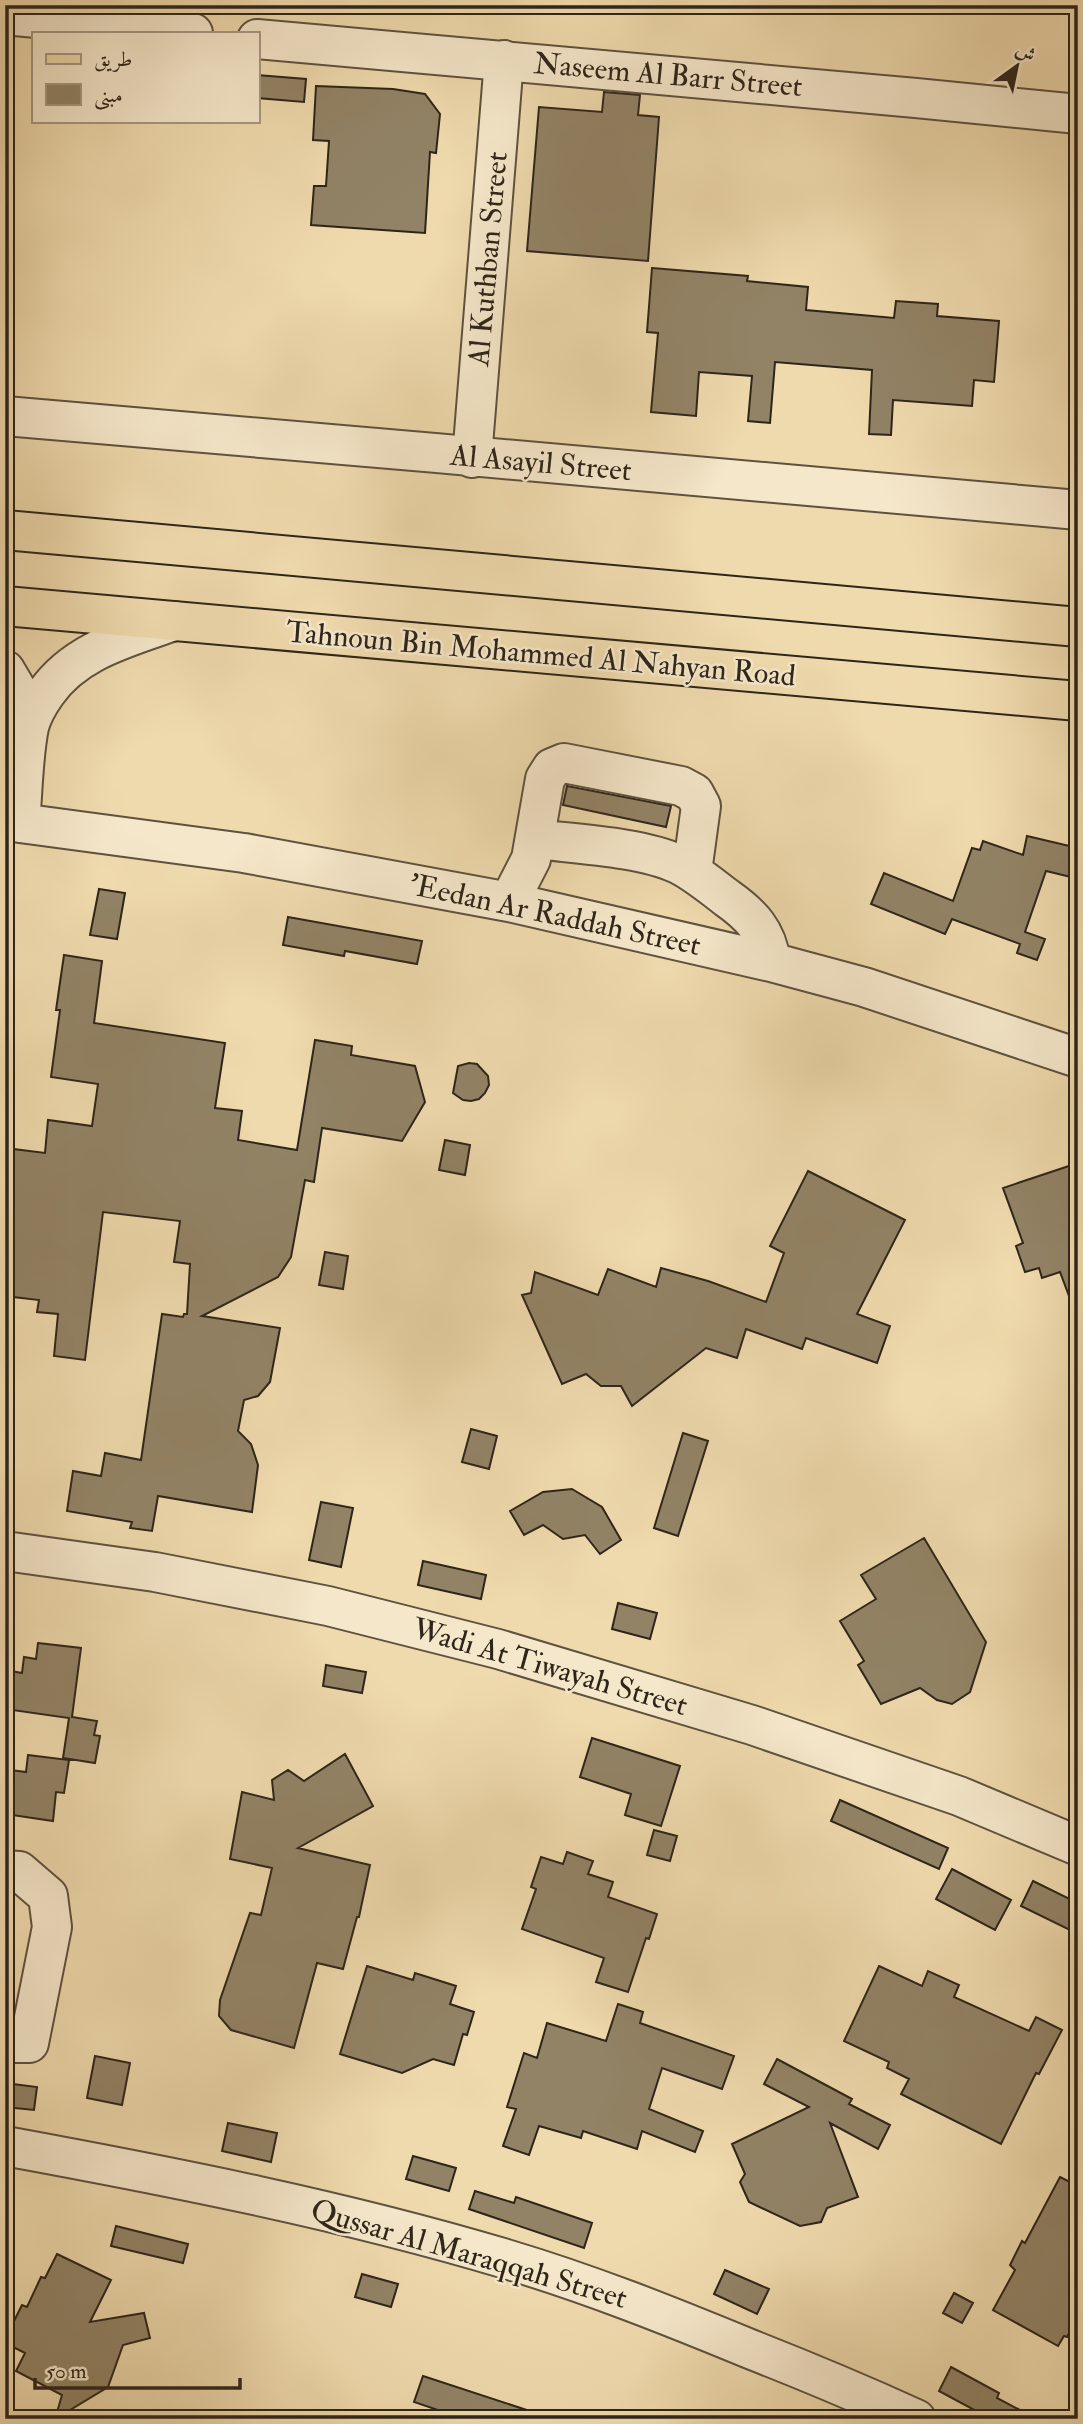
<svg xmlns="http://www.w3.org/2000/svg" width="1083" height="2424" font-family="'IM FELL Double Pica',Amiri,serif">
  <style>
    .building { fill: #928366; stroke: #2e251a; stroke-width: 2 }
    .lines { fill: none; stroke-linecap: round; stroke-linejoin: round }
    .minor-casing { stroke: #5e523f; stroke-width: 42 }
    .major-casing { stroke: #2e251a; stroke-width: 42 }
    .minor { stroke: #f5e7ca; stroke-width: 38 }
    .major { stroke: #efdaad; stroke-width: 38 }
    .labels { text-anchor: middle; dominant-baseline: central; stroke-width: 5; stroke-linejoin: round; paint-order: stroke }
    .street-label { font-size: 30px; fill: #2e251a; stroke: #f5e7ca }
  </style>
  <rect width="100%" height="100%" fill="#efdaad"/>
  <filter id="stains"><feTurbulence type="fractalNoise" baseFrequency=".00286" numOctaves="4"/><feColorMatrix values="0 0 0 0 .2 0 0 0 0 .09 0 0 0 0 .02 0 0 0 .5 -.17"/></filter>
  <radialGradient id="worn" r=".72"><stop offset=".6" stop-color="#630" stop-opacity="0"/><stop offset="1" stop-color="#630" stop-opacity=".3"/></radialGradient>
  <path class="building" d="M257,75L306,79L304,102L257,98Z
    M316,86L393,89L425,94L440,114L436,153L430,152L425,233L311,225L314,186H326L329,141L313,140Z
    M604,92L640,95L638,115L659,117L648,261L527,251L539,107L602,112Z
    M652,268L748,276L747,281L808,287L806,310L894,318L896,301L938,304L937,316L999,321L994,382L974,380L972,406L893,400L891,435L869,434L872,370L775,362L770,423L748,421L752,376L699,372L696,416L651,412L658,333L647,332Z
    M567,786L671,806L666,827L563,805Z
    M1027,836L1078,848L1071,877L1046,871L1025,932L1045,939L1037,960L1017,953L1020,944L952,919L945,934L871,904L884,873L953,901L972,848L980,850L983,841L1023,855Z
    M99,889L125,893L117,939L90,935Z
    M288,917L422,941L417,964L345,951L344,956L283,945Z
    M64,955L102,961L94,1023L225,1043L215,1108L242,1111L238,1140L297,1150L315,1040L352,1046L351,1055L415,1066L425,1102L402,1141L322,1128L314,1182L305,1180L291,1257L278,1277L202,1316L280,1328L270,1382L258,1396L244,1400L238,1431L251,1444L258,1465L252,1512L158,1496L152,1531L130,1528L132,1522L67,1511L73,1471L101,1476L105,1453L141,1460L162,1314L183,1317L184,1314H187L190,1264L174,1262L180,1221L103,1212L85,1360L54,1356L58,1314L37,1312L39,1300L5,1296V1148L45,1153L48,1120L92,1126L98,1084L51,1077L60,1010H56Z
    M469,1063L477,1064L488,1076L489,1085L485,1093L479,1099L471,1101L463,1100L453,1093L458,1066Z
    M445,1140L470,1145L465,1175L439,1170Z
    M1078,1163V1311L1075,1312L1060,1272L1042,1278L1039,1268L1025,1272L1016,1246L1023,1243L1003,1188Z
    M808,1171L905,1220L857,1314L890,1326L877,1363L806,1338L802,1349L746,1329L737,1358L706,1348L632,1406L621,1386H601L586,1374L562,1384L522,1295L531,1293L535,1272L598,1295L608,1269L656,1287L661,1268L708,1281L766,1302L784,1253L770,1246Z
    M325,1252L348,1256L343,1289L319,1285Z
    M471,1429L497,1436L489,1469L462,1462Z
    M683,1433L708,1441L678,1536L654,1528Z
    M572,1489L602,1507L621,1540L600,1554L585,1535L563,1539L543,1525L524,1535L510,1511L543,1492Z
    M321,1502L353,1508L341,1567L309,1560Z
    M924,1538L986,1642L970,1692L952,1704L937,1700L920,1688L881,1704L858,1665L864,1661L840,1621L876,1599L861,1575Z
    M423,1561L486,1575L481,1599L418,1585Z
    M618,1603L657,1613L650,1639L612,1629Z
    M38,1643L81,1648L72,1717L97,1721L94,1735L100,1736L95,1763L63,1758L69,1718L5,1709V1670L22,1673L24,1657L36,1659Z
    M326,1665L366,1672L362,1693L323,1686Z
    M592,1738L680,1766L661,1826L625,1815L631,1794L580,1777Z
    M345,1754L373,1806L298,1848L370,1865L359,1917H357L343,1969L317,1963L294,2048L231,2030L219,2016L220,2000L250,1913L261,1915L272,1868L230,1859L242,1792L274,1800L272,1780L288,1770L304,1781Z
    M28,1755L69,1760L64,1793L56,1792L53,1821L5,1814V1783H9L11,1770L26,1772Z
    M840,1800L948,1848L939,1869L831,1821Z
    M654,1830L677,1836L670,1861L647,1855Z
    M567,1852L593,1861L588,1874L613,1882L608,1897L657,1914L649,1939L646,1938L628,1992L596,1982L604,1958L522,1929L536,1889L531,1887L541,1857L563,1864Z
    M952,1869L1011,1900L995,1930L936,1899Z
    M1033,1881L1078,1903V1934L1021,1906Z
    M367,1966L413,1980L415,1973L456,1986L450,2004L474,2012L467,2035L463,2034L454,2065L433,2059L402,2073L340,2054Z
    M879,1966L922,1986L928,1971L959,1985L954,1997L1029,2031L1036,2017L1062,2030L1039,2074L1036,2073L1001,2144L901,2094L909,2079L887,2068L889,2062L844,2041Z
    M618,2004L643,2012L640,2023L734,2056L722,2089L662,2068L649,2109L703,2131L695,2152L642,2131L637,2149L583,2131L581,2138L539,2126L529,2155L503,2146L516,2109L507,2107L524,2053L537,2058L547,2023L606,2041Z
    M95,2056L130,2063L122,2105L87,2098Z
    M777,2059L852,2099L849,2104L890,2125L878,2149L830,2123L858,2197L827,2208L821,2222L800,2226L749,2202L740,2182L745,2174L732,2144L809,2107L764,2084Z
    M5,2083L37,2087L34,2110L5,2107Z
    M228,2123L277,2133L271,2162L222,2151Z
    M413,2156L456,2168L449,2191L406,2179Z
    M1060,2177L1078,2186V2317L1067,2337L1064,2336L1058,2346L993,2310L1015,2270L1010,2265L1022,2241L1025,2243Z
    M475,2191L514,2203L516,2197L592,2223L584,2248L469,2209Z
    M116,2226L188,2244L183,2263L111,2246Z
    M57,2254L111,2280L90,2322L144,2313L150,2338L123,2345L108,2387L55,2419L62,2395L16,2371L25,2353L5,2343V2339L22,2305L27,2307L41,2277L45,2278Z
    M725,2270L769,2289L757,2314L714,2294Z
    M362,2274L398,2284L391,2307L355,2297Z
    M954,2293L973,2303L962,2323L943,2313Z
    M951,2367L999,2393L997,2398L1037,2419H991L939,2391Z
    M423,2376L539,2414V2419H464L414,2402Z"/>
  <g class="lines">
    <g class="minor-casing">
      <path id="minor" d="M5,15L193,33
        M257,39L916,98L1078,114
        M5,416C363,444 720,481 1078,510
        M472,458L504,60
        M5,670L24,702L29,725
        M5,821L244,853L509,902L771,962L864,987L1078,1058
        M20,823C23,791 23,757 29,727C32,715 39,703 46,693C76,650 127,638 174,621
        M535,839C576,844 642,847 678,864C696,873 711,886 727,898C751,915 767,931 771,962
        M509,902L531,859L545,779L552,768L564,763L681,786L694,793L701,806L692,872
        M5,1551L155,1572L328,1606L498,1649L752,1725L959,1796L1078,1846
        M5,1870L19,1871L48,1896L52,1927L29,2043H5
        M5,2146C174,2177 342,2210 506,2259C590,2284 670,2316 750,2349C806,2371 861,2394 916,2419"/>
    </g>
    <g class="major-casing">
      <path id="major" d="M5,530L1078,627
        M5,606L1078,701"/>
    </g>
    <use href="#minor" class="minor"/>
    <use href="#major" class="major"/>
  </g>
  <g class="labels">
    <g class="street-label">
      <text transform="translate(668 75) rotate(5)">Naseem Al Barr Street</text>
      <text transform="translate(488 259) rotate(-85)">Al Kuthban Street</text>
      <text transform="translate(541 463) rotate(5)">Al Asayil Street</text>
      <text transform="translate(541 654) rotate(5)">Tahnoun Bin Mohammed Al Nahyan Road</text>
      <text transform="translate(555 915) rotate(12)">'Eedan Ar Raddah Street</text>
      <text transform="translate(550 1667) rotate(16)">Wadi At Tiwayah Street</text>
      <text transform="translate(469 2254) rotate(16)">Qussar Al Maraqqah Street</text>
    </g>
  </g>
  <rect width="1083" height="2424" fill="none" stroke="#efdaad" stroke-width="28"/>
  <rect x="7" y="7" width="1069" height="2410" fill="none" stroke="#2e251a" stroke-width="3.5"/>
  <rect x="14" y="14" width="1055" height="2396" fill="none" stroke="#2e251a" stroke-width="2"/>
  <rect x="32" y="32" width="228" height="91" fill="#f5e7ca" stroke="#a59984" stroke-width="2"/>
  <rect x="46" y="54" width="35" height="10" fill="#efdaad" stroke="#a59984" stroke-width="2"/>
  <text x="94" y="66" font-size="21" fill="#2e251a">طريق</text>
  <rect x="46" y="84" width="35" height="21" fill="#928366" stroke="#a59984" stroke-width="2"/>
  <text x="94" y="102" font-size="21" fill="#2e251a">مبنى</text>
  <g transform="translate(1017 66) rotate(33)" stroke="#f5e7ca" stroke-width="5" paint-order="stroke">
  <path d="M0-5L12 26L0 18L-12 26Z" fill="#2e251a"/>
  <text y="-10" font-size="19" font-weight="bold" text-anchor="middle" fill="#2e251a">ش</text>
  </g>
  <path d="M35 2378v10h205v-10" fill="none" stroke="#2e251a" stroke-width="3.5"/>
  <text x="46" y="2378" font-size="21" fill="#2e251a" stroke="#f5e7ca" stroke-width="5" paint-order="stroke">50 m</text>
  <rect width="100%" height="100%" filter="url(#stains)"/>
  <rect width="100%" height="100%" fill="url(#worn)"/>
</svg>
